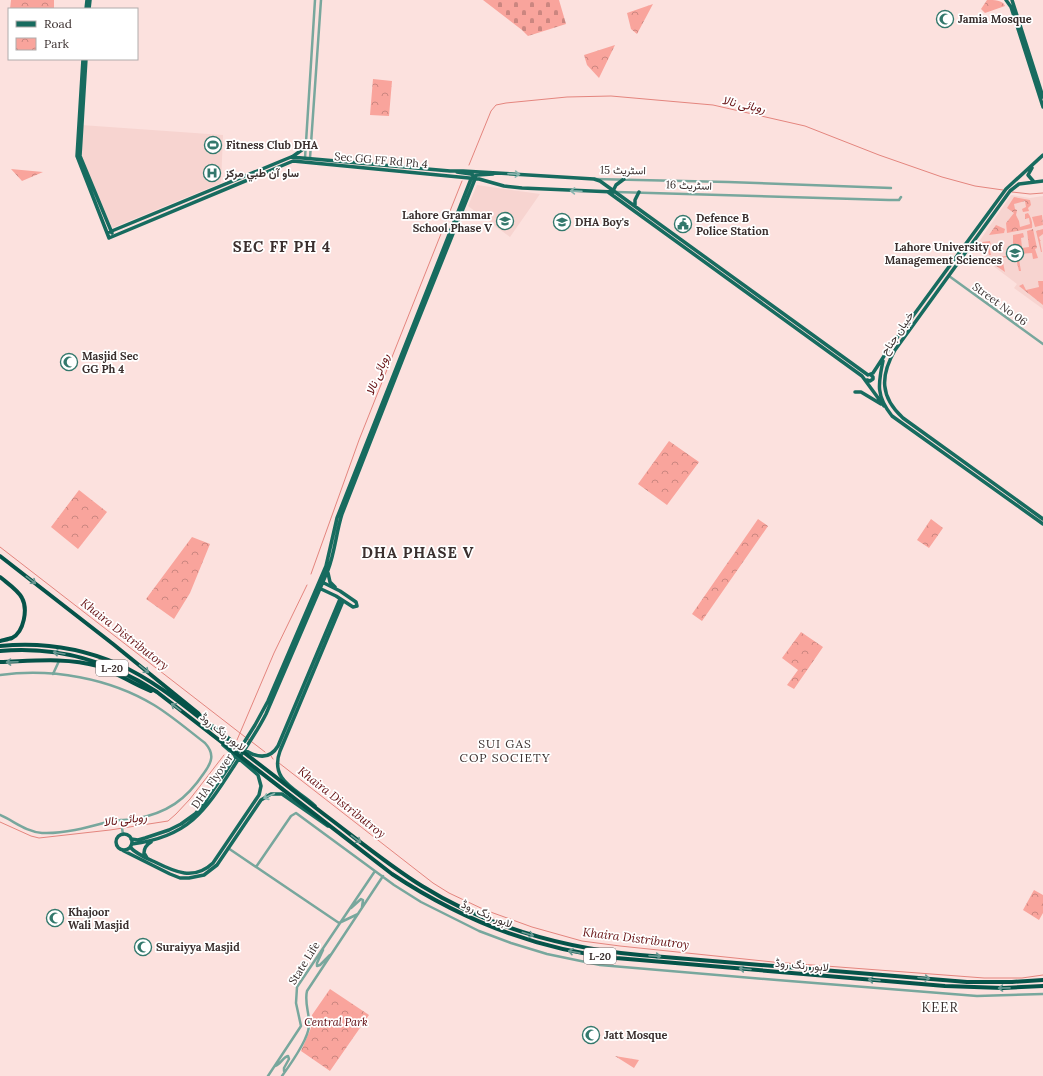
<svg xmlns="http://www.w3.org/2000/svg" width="1043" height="1076" font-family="Lora,Vazirmatn,serif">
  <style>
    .built { fill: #f7d4d0 }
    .cemetery { fill: url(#cemetery-stones) }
    .park { fill: url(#park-crowns) }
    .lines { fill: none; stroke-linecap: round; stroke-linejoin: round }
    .stream { stroke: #e4857e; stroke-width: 1 }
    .minor { stroke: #78a79d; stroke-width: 2.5 }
    .major { stroke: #176b5f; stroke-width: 3.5 }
    .highway { stroke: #055349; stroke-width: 4 }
    .oneway { stroke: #8bb5af }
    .oneway2 { stroke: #699892 }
    .labels { text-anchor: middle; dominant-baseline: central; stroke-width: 3.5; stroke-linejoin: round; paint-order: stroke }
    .shield { fill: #fff; stroke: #756d6d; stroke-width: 1 }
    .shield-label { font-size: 10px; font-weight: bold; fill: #3a2f2e }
    .poi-label { font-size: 11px; font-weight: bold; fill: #3a2f2e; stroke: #fff; text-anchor: start }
    .street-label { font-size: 11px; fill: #3a2f2e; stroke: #fff }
    .park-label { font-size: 11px; font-style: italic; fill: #5d060c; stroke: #fff }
    .water-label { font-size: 12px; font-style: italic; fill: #661113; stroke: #fff }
    .neighbourhood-label { font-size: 12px; letter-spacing: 1px; fill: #3a2f2e; stroke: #fff }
    .quarter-label { font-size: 13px; letter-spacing: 1px; fill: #3a2f2e; stroke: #fff }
    .district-label { font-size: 15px; font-weight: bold; letter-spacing: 1px; fill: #3a2f2e; stroke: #fff }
  </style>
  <defs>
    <pattern id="cemetery-stones" width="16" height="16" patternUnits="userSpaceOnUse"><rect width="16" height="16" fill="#f9a49c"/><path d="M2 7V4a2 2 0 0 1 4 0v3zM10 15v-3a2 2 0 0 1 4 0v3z" fill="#cb8680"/></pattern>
    <pattern id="park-crowns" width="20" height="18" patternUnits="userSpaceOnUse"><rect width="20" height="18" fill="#f9a49c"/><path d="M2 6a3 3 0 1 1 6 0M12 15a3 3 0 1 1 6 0" fill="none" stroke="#cb8680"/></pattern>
  </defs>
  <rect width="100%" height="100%" fill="#fce1de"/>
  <path class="built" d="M81,125L223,135L221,183L112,228L81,156Z
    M477,185L540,194L510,237L468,206Z
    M1011,195L1030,198L1043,196V309L1014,288L1017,284L984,259L987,254V251L976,246Z"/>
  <path class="cemetery" d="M483,0H559L566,24L528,36L522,30Z"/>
  <path class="park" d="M11,0H54V9H10Z
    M987,0C994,0 1003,0 1005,6L985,13L981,9Z
    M653,4L637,34L631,29L627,13Z
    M615,45L599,78L587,65L584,55Z
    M373,79L392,81L389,116L370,115Z
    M11,169L43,172L22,181Z
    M1014,197L1030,200L1031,205L1028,208L1029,211L1023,212L1022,209L1026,207L1025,201L1014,204L1015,209L1017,210L1016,215L1019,221L1020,227L1030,224L1029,218L1025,219V214L1028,213C1031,217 1033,223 1032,228L1007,233L1006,223L1014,213L1007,208Z
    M1042,215L1043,225L1035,227L1032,217Z
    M996,225L1005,229L1004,233L989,235Z
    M1033,229L1037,248L1035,249L1038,258L1033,259L1032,253L1018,254L1021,271H1019L1015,254L1013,253V235L1023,233L1024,237L1021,238L1022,248L1029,247L1027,231Z
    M1043,229V234L1039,237L1040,240H1041L1040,241L1042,252H1041L1036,231Z
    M990,241L991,246L989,247L991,255H989L988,250L979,245L982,242Z
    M1010,255L1011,256L1002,258L1005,272L986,259L994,257L991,261L997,265L999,261L995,258Z
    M1038,281H1043V305L1019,286L1023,284L1026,290L1039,287Z
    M669,441L699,462L667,505L638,484Z
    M79,490L107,512L78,549L51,527Z
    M758,519L768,526L702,621L692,614Z
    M931,519L943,528L929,548L917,540Z
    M192,537L210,544L190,593L174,619L146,599Z
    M801,632L823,647L794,689L787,685L798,670L782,658Z
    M1034,890L1043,895V913L1039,920L1023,910Z
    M330,989L369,1015L330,1071L301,1051L311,1028L312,1015Z
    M615,1056L639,1060L634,1068Z"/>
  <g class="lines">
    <path class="stream" d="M469,165L491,111L496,105L506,103L567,97L611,96L713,105L805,126L879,155L942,177L975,186L1003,190
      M1012,192L1030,194L1043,193
      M0,547L249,740
      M311,574L359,440L462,181
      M237,740L274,653L307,585
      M252,742L265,752
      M271,756L273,759
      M279,763L433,883L449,893L485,910L532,927L582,941L620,946L773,962L984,978H1022L1043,975
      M0,822L31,836L39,838L110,830L168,821L176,814L190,799L224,755"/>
    <path class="minor" d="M305,158L315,0
      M310,158L321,0
      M594,179L728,182L891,188
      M616,192L889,200H899L901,197
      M949,276L1043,344
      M53,674L59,661
      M0,675C52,668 109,678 154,705C172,716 188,730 205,743C215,754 212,762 204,773C186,800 167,813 135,819C127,820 119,820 111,821C89,827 65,834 42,833C26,832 14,821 0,815
      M121,820L123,835
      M228,848L339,923L358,914
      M256,867L291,816L296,813L394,885L421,902L479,931L511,943L547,954L600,965L777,980L977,996L1043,994
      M351,908L361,899L363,900L362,907
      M323,950L317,963V966L320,965L330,955
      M275,1066C281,1064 283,1057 288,1056L289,1059L284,1068V1071
      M268,1076L301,1026L296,1003L297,987L375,871
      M282,1076C290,1065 308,1039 309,1026C310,1014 304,1003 307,991L383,876"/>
    <path class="major" d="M1006,0L1011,7L1043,107
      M1012,0L1043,97
      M86,9L87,0
      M89,9L90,0
      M83,59L77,156L109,238L293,161L459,177L479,179L504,186L522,188L614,192
      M86,59L80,156L112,233
      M292,157L306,147
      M1032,168L1028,175L1034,182
      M457,172L471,174L474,176
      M1043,181L1019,184L1010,191L895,350C880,376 880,397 903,418L1043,519
      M613,191L616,185L624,179
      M608,192L862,376L884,406
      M635,206V200L639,192
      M107,233L291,157L450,171H463L594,179L600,181L868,375L873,373L888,350L1006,189L1043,155
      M883,361C878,384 876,396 892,416L1043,524
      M867,380L870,381L873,379V377L871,375
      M855,392H861L881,404
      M328,573L330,582L335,587
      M319,588L336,596L353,607L357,606L356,602L340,591L322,582
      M209,724L216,728C231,739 262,773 278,746L340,599
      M315,806C297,789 269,781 280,751L343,601
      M116 842a8 8 0 1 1 16 0a8 8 0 1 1-16 0Z
      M131,839L138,840L145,838L169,830L181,824L195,814L205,802L228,768L255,725L268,701L326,566L337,518L471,179L477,175L493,174
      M132,844C189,837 205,811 234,766C245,749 257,732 266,714L328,570C335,552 336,533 342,514L409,343L475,179
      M130,847C136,854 146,858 155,862C175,872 194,881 213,863L259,795L261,786L258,775L223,745
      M122,850L170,874L180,878H189L204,875L217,865L261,800L271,794H282L328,826
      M147,858L144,853C144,848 146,845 151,842"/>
    <path class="highway" d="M0,556L113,644L198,713L201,717
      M0,577C7,583 18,590 22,598C28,609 24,632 12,638C9,639 4,640 0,641
      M0,646C40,642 81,648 118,664C156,681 188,709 220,734C255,761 290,788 325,815C357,839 388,865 422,886C488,927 563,948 640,955L967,982H1012L1043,980
      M0,651C56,646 110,661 157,692L392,874C460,919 534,949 616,958L945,986L1003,988L1043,986
      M0,662C32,661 66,657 98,666C116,672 132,684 151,691"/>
  </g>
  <defs><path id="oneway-shaft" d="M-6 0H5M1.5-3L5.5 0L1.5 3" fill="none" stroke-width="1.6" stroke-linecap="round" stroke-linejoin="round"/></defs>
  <g class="oneway">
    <use href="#oneway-shaft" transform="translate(514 174) rotate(4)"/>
    <use href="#oneway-shaft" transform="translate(576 191) rotate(-178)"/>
    <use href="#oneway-shaft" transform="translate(269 796) rotate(156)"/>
  </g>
  <g class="oneway2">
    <use href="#oneway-shaft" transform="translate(31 580) rotate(38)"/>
    <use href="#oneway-shaft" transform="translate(59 653) rotate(-171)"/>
    <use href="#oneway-shaft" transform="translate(12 662) rotate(178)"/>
    <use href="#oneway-shaft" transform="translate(144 669) rotate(40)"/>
    <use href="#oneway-shaft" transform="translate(176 707) rotate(-143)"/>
    <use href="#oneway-shaft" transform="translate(356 839) rotate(37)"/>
    <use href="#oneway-shaft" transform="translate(528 934) rotate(18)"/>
    <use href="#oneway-shaft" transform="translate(574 952) rotate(-169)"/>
    <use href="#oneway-shaft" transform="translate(655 956) rotate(4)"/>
    <use href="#oneway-shaft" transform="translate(745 969) rotate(-175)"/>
    <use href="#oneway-shaft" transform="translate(924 978) rotate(5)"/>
    <use href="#oneway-shaft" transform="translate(874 980) rotate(-175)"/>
    <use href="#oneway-shaft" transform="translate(1004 988) rotate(179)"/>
  </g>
  <defs>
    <g id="mosque-ring" transform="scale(0.9)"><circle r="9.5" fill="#fff" stroke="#33786c" stroke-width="1.5"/><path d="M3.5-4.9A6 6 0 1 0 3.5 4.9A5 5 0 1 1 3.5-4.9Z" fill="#33786c"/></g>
    <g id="stadium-ring" transform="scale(0.9)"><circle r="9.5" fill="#fff" stroke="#33786c" stroke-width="1.5"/><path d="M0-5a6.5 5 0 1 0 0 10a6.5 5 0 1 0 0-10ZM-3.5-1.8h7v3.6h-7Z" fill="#33786c"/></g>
    <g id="hospital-ring" transform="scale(0.9)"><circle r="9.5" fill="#fff" stroke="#33786c" stroke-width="1.5"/><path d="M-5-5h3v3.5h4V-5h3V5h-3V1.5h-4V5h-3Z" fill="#33786c"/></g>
    <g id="school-ring" transform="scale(0.9)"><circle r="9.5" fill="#fff" stroke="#33786c" stroke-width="1.5"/><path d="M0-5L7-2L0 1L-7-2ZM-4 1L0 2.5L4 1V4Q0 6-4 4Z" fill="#33786c"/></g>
    <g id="university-ring" transform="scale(0.9)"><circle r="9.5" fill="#fff" stroke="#33786c" stroke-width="1.5"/><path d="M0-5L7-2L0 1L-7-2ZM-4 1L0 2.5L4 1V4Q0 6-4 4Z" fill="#33786c"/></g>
    <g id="civic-ring" transform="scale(0.9)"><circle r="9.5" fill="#fff" stroke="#33786c" stroke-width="1.5"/><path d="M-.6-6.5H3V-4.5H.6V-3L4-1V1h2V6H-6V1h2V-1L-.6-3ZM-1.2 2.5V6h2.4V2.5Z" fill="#33786c"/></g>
  </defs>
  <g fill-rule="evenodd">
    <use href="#mosque-ring" x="945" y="19"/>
    <use href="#stadium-ring" x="213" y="145"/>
    <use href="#hospital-ring" x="212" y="173"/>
    <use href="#school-ring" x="505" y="221"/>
    <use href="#university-ring" x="562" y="222"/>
    <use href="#civic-ring" x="683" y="224"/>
    <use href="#university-ring" x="1015" y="253"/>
    <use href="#mosque-ring" x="69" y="362"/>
    <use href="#mosque-ring" x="55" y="918"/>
    <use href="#mosque-ring" x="143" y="947"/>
    <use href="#mosque-ring" x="591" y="1035"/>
  </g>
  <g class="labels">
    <g class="shield">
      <rect x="96" y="660" width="32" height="16" rx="3"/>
      <rect x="584" y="948" width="32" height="16" rx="3"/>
    </g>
    <g class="shield-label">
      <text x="112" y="668">L-20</text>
      <text x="600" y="956">L-20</text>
    </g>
    <g class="poi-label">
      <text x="958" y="19">Jamia Mosque</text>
      <text x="226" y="145">Fitness Club DHA</text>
      <text x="225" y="173">ساو آن طبي مرکز</text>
      <text x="492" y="215" text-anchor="end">Lahore Grammar<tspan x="492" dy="13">School Phase V</tspan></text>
      <text x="696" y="218">Defence B<tspan x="696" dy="13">Police Station</tspan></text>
      <text x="575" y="222">DHA Boy's</text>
      <text x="1002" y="247" text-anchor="end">Lahore University of<tspan x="1002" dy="13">Management Sciences</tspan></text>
      <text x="82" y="356">Masjid Sec<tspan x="82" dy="13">GG Ph 4</tspan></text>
      <text x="68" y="912">Khajoor<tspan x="68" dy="13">Wali Masjid</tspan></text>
      <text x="156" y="947">Suraiyya Masjid</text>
      <text x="604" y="1035">Jatt Mosque</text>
    </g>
    <g class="street-label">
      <text transform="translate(381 160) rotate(5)">Sec GG FF Rd Ph 4</text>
      <text transform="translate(623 170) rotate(1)">اسٹریٹ 15</text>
      <text transform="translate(689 185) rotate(2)">اسٹریٹ 16</text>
      <text transform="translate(1000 304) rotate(36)">Street No 06</text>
      <text transform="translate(897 333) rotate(-56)">خیبان جناح</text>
      <text transform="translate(223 732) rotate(38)">لاہور رنگ روڈ</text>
      <text transform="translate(212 781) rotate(-55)">DHA Flyover</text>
      <text transform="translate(487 914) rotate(23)">لاہور رنگ روڈ</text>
      <text transform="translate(304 963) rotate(-58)">State Life</text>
      <text transform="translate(802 965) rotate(5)">لاہور رنگ روڈ</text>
    </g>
    <g class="park-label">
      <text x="336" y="1022">Central Park</text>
    </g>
    <g class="water-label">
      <text transform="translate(744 104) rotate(12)">روہائی نالا</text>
      <text transform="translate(377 374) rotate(-68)">روہائی نالا</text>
      <text transform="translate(125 634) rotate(38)">Khaira Distributory</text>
      <text transform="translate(342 802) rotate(38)">Khaira Distributroy</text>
      <text transform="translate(125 819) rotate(-7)">روہائی نالا</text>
      <text transform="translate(636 938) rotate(7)">Khaira Distributroy</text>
    </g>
    <g class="neighbourhood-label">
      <text x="505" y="743">SUI GAS<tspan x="505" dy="14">COP SOCIETY</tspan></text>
    </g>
    <g class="quarter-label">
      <text x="940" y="1007">KEER</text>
    </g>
    <g class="district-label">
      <text x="282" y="246">SEC FF PH 4</text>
      <text x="418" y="552">DHA PHASE V</text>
    </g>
  </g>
  <rect x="8" y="8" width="130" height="52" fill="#ffffff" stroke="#b0acab"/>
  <rect x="16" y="21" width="20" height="6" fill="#176b5f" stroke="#b0acab"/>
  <text x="44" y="28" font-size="12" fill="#3a2f2e">Road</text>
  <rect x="16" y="38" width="20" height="12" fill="url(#park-crowns)" stroke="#b0acab"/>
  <text x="44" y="48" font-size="12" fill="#3a2f2e">Park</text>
</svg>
